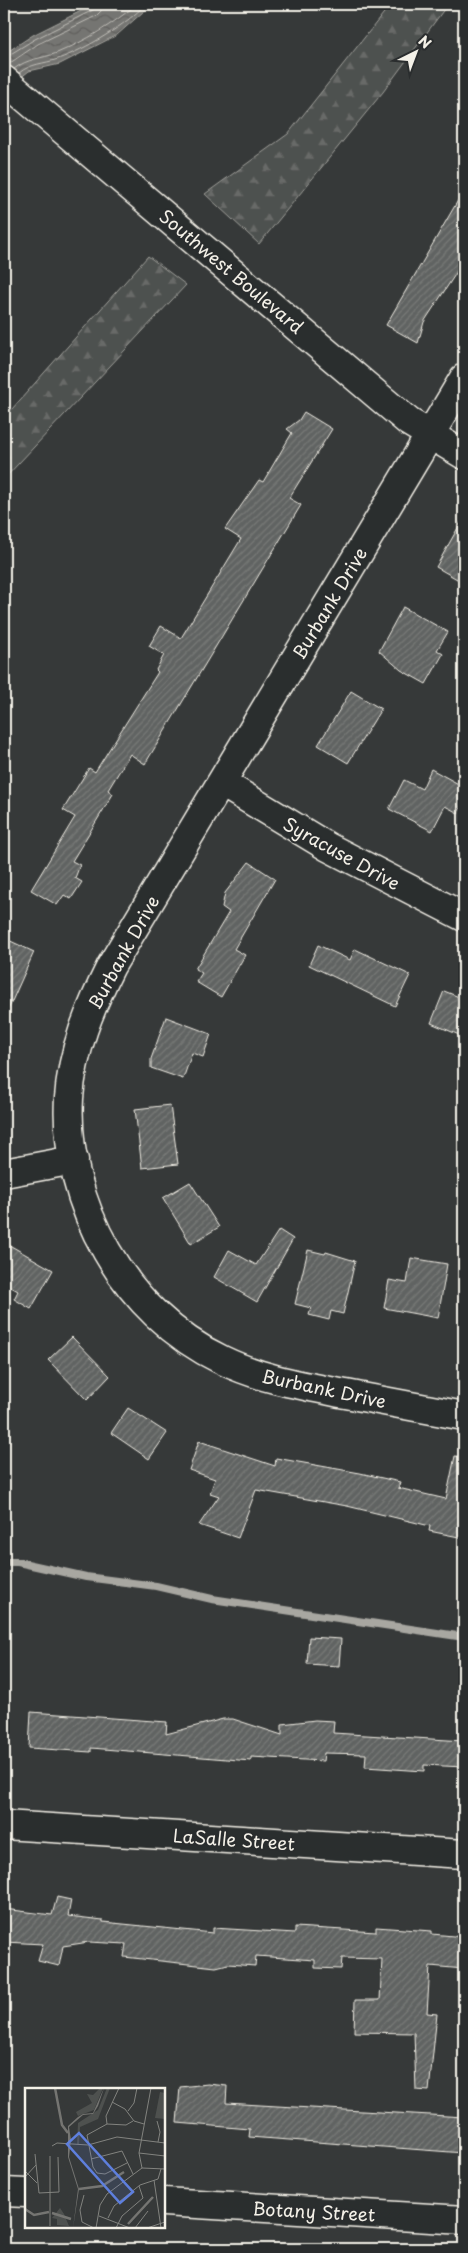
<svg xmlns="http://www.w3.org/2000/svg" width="468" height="2253" font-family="'Playpen Sans',sans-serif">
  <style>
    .forest { fill: url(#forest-firs); stroke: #a1a19c }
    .water { fill: url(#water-waves); stroke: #a8a7a1 }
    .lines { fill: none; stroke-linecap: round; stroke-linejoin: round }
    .shore { stroke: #c1bfb9; stroke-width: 1 }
    .stream { stroke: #a8a7a1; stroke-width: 8 }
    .building { fill: url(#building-hatch); stroke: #f4f1e8 }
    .street-casing { stroke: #f4f1e8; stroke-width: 31 }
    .path { stroke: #f4f1e8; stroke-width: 3; stroke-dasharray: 5 4; stroke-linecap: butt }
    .street { stroke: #2a2d2e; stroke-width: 28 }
    .labels { text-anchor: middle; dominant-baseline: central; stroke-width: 4; stroke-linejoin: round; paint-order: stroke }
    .street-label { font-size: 18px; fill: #f4f1e8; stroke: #2a2d2e }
    .inset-river { fill: none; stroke: #757572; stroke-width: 2.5 }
    .inset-road { fill: none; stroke: #82837f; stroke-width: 1 }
    .view { fill: #5e7fdd; fill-opacity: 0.15; stroke: #5e7fdd; stroke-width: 2.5 }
    .inset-edge { fill: none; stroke: #f4f1e8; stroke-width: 2.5 }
  </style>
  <defs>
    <pattern id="forest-firs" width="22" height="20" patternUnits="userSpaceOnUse" patternTransform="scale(1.25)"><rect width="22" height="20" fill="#4e514f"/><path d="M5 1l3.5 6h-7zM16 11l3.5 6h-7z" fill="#686a68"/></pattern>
    <pattern id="water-waves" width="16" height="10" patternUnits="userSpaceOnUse" patternTransform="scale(1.25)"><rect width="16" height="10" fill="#757572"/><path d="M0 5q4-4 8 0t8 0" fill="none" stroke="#5f5e5c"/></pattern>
    <pattern id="building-hatch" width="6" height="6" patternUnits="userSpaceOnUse" patternTransform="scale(1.25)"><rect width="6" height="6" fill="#616362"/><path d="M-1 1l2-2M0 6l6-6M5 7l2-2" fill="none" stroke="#787a78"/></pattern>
  </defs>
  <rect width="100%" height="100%" fill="#363939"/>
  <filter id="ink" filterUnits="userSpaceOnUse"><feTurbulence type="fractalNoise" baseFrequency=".02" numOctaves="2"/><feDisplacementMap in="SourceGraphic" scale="10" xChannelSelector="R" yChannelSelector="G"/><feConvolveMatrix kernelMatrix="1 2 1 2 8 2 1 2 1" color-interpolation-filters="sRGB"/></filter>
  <g filter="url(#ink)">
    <path class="forest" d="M391,4H448L383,92L259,244L205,194L288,134Z
      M148,256L186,285L4,479V418Z"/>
    <path class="water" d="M95,4H152L117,35L60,64L29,71L4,91V54L33,35Z"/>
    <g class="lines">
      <path class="shore" d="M4,58L35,39L93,10L96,4
        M4,64L10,63L38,44L96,16L101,11L102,4
        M14,69C28,58 41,59 57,53C86,41 113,24 137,4
        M19,73C31,63 44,64 58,59C86,49 126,25 146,4"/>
      <path class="stream" d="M4,1562H18L86,1577L156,1586L212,1599L464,1637"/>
    </g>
    <path class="building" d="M464,190V261L424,322L418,343L386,325Z
      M304,412L332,429L289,498L301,505L145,764L130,754L108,790L113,794L72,861L80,865L75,878L82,882L71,899L64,895L57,905L31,890L75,817L63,810L89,768L95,772L158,672L156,670L164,655L149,646L161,626L181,638L241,539L225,529L259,480L263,482L292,433L287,429L299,420Z
      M464,517V583L436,567Z
      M403,607L448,632L437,650L443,654L426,684L401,670L379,651Z
      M351,691L381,709L348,763L318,745Z
      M431,769L464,787V800L458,813L445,806L432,831L389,809L404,780L422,789Z
      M249,862L275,879L234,949L245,955L221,997L196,982L202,973L195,969L229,912L222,907L225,893Z
      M4,938L34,952L4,1019Z
      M318,945L350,960L355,949L410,975L395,1006L309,965Z
      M444,991L464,999V1037L431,1023Z
      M166,1017L211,1034L203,1057L192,1053L183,1079L151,1068V1059Z
      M170,1105L178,1164L142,1168L135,1109Z
      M190,1182L219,1227L191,1244L163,1198Z
      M279,1230L293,1239L257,1302L214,1277L229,1250L256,1265Z
      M4,1242L53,1270L31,1309L14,1299L18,1291L4,1283Z
      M308,1250L325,1254L326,1252L355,1261L343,1314L331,1311L329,1320L309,1315L311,1308L295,1304Z
      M411,1258L447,1264L438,1318L384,1308L389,1280L407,1283Z
      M72,1337L110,1376L87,1400L48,1360Z
      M128,1408L167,1433L149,1459L111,1433Z
      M199,1441L275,1466L276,1458L360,1473L400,1482L398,1488L446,1499L455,1456L464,1457V1538L429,1531L430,1526L347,1506L256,1490L238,1538L199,1525L219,1496L210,1493L215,1479L189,1470Z
      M309,1637L341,1639L339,1666L307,1664Z
      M31,1712L167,1722L166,1734L223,1719H233L282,1735V1724L315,1720L334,1721L333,1733L464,1741V1767L424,1765V1771L365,1767L366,1754L324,1753L323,1761L251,1757V1761L91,1748V1752L29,1748Z
      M57,1897L71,1900L68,1916L103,1920V1922L213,1933V1928L295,1933V1927L376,1932V1927L432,1931V1934L464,1937V1969L430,1966L427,2013L437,2014L429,2091L416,2090L414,2033L354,2032L355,2000H380L382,1959L342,1958L341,1969L315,1968V1960L256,1956L255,1966L228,1964L216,1967L124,1957L126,1944L89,1942L63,1946L59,1966L38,1961L43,1944L4,1942V1909L52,1915Z
      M208,2084L227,2086L226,2103L464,2117V2153L249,2137L250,2129L177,2123L180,2087Z"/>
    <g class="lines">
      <g class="street-casing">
        <path id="street" d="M4,80L409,422L464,455
          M464,378L111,966C90,1008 72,1051 69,1098C63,1204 125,1314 222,1360C261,1379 304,1386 346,1394C385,1401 425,1409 464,1416
          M222,783L328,847L464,917
          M4,1173L74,1160
          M4,1825L464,1854
          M4,2192L26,2193
          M164,2202L464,2220"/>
      </g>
      <path class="path" d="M4,10L16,4"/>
      <use href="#street" class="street"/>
    </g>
  </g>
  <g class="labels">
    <g class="street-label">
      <text transform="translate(232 271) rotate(40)">Southwest Boulevard</text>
      <text transform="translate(329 603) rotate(-59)">Burbank Drive</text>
      <text transform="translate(342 853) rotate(29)">Syracuse Drive</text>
      <text transform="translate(123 952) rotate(-61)">Burbank Drive</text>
      <text transform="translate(324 1388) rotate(12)">Burbank Drive</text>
      <text transform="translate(234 1839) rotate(4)">LaSalle Street</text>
      <text transform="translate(314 2211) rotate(3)">Botany Street</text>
    </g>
  </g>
  <g transform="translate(25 2088)">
    <rect width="140" height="140" fill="#363939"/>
    <path d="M135,4L140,5V31L130,30Z" fill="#4e514f"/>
    <path d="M75,0H78L69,22L53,28L51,24L67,15L62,6L68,7ZM82,0H85L73,31L55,39L54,56H52L53,35L73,22ZM35,120L39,126L44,138L32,137V131L27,130Z" fill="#4e514f"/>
    <path d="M79,0L73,18L68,26L58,27L44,39L46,52L44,69L54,101L48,140L53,101L43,69V38L53,29L58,26L68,25Z" fill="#757572"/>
    <path class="inset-river" d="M30,0L37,37L43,45M54,101L77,98L99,84M0,121L9,127L24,124M27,125L46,131M103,136L128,109"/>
    <path class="inset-road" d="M87,14L100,21L109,33L119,36M103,23L109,15L112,0M132,33L135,44L133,54M82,36L81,28L94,0M27,58L32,55L63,57L92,49L140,55M114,65L140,68M10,66L14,105L34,104L33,69M66,71L97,63L108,86M102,75L80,86L72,85L68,79L62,47L82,36L101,37L108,33M117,80L114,65L126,0M0,83L12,95M0,89L11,77M129,92L136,140M59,107L55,122L57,134L69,140M74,128L105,140M83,130L89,118L115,97L133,91L136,81M25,138V68M71,140L75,117L82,106L117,80L140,81M91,140L97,128L118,110L114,98M110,140L123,123M122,140L140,134"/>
    <path class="view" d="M54,45L108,104L95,115L42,56Z"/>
    <rect width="140" height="140" class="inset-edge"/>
  </g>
  <rect width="468" height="2253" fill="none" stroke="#2a2d2e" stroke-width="20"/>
  <rect x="10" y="10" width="448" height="2233" fill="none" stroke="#f4f1e8" stroke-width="2" filter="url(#ink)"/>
  <g transform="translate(416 52) rotate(42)" stroke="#2a2d2e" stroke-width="4" paint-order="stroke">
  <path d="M0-4L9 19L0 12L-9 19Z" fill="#f4f1e8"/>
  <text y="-8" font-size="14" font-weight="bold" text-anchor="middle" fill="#f4f1e8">N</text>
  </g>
</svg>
